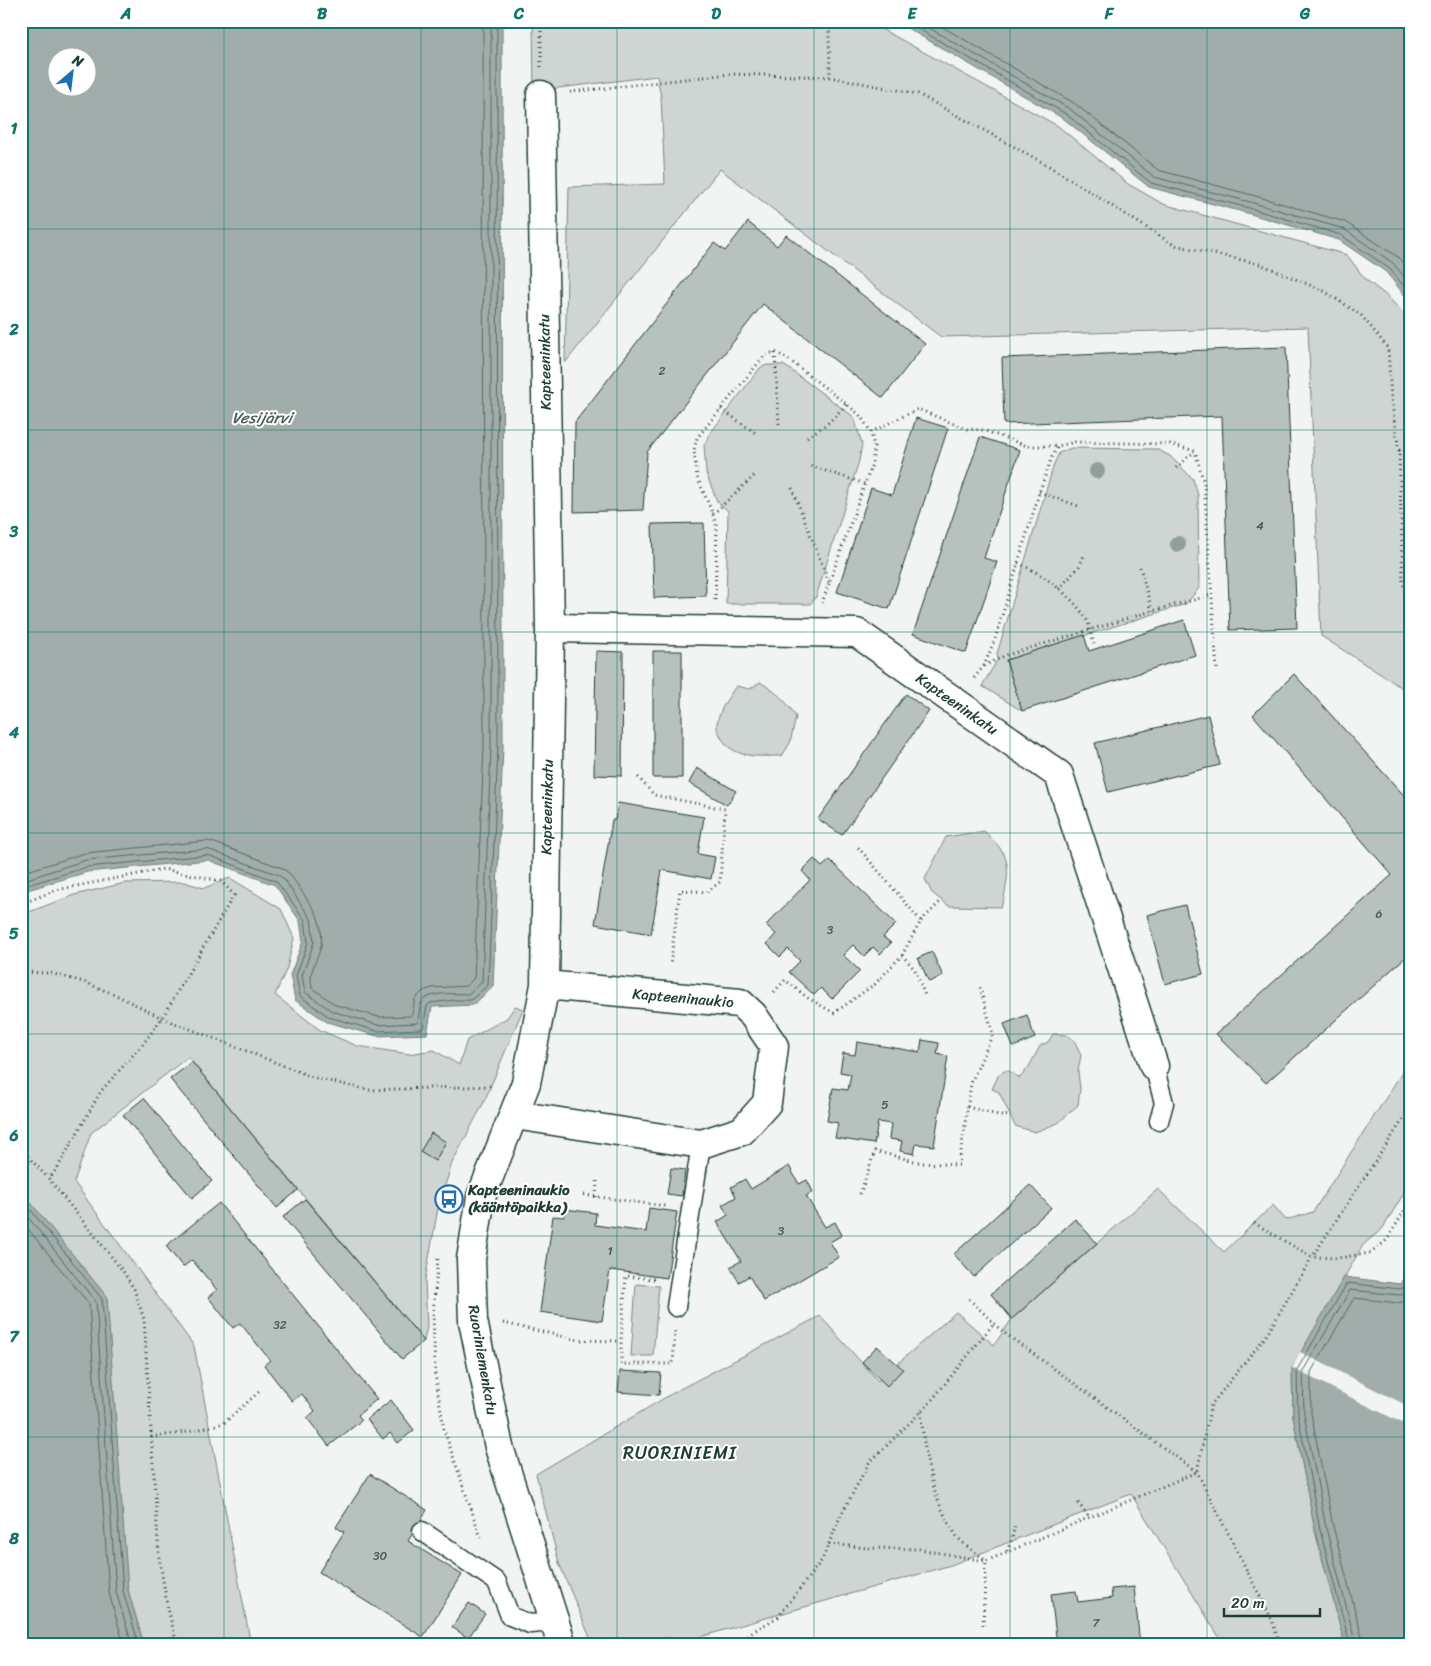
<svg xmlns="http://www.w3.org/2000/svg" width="1431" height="1666" font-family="Sriracha,sans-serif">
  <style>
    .green { fill: #ced5d3; stroke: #768984 }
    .water { fill: #a1adaa; stroke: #6d807b; fill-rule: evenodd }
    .pier { fill: #f2f3f3 }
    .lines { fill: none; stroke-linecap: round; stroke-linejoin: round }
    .shore { stroke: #536a63; stroke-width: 1 }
    .building { fill: #b7c1bd; stroke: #1f3d34 }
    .lane-casing { stroke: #1f3d34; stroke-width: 21 }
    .street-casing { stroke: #1f3d34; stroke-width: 31 }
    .path { stroke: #1f3d34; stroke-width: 3; stroke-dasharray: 1 4; stroke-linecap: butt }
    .lane { stroke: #fff; stroke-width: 18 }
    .street { stroke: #fff; stroke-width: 28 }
    .tree { fill: #919f9c }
    .grid { fill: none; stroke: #0f766e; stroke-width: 1; stroke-opacity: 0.55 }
    .labels { text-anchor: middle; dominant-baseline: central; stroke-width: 4; stroke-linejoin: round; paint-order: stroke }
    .number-label { font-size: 12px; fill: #455e56 }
    .street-label { font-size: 15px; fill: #1f3d34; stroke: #fff }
    .poi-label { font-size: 15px; font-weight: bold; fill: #1f3d34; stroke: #fff; text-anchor: start }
    .water-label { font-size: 16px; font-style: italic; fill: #465f57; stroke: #fff }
    .quarter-label { font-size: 18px; letter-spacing: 1px; fill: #1f3d34; stroke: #fff }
    .neatline { fill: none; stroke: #0f766e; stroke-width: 2 }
    .grid-label { font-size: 16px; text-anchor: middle; font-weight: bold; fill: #0f766e }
  </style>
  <rect width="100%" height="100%" fill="#f2f3f3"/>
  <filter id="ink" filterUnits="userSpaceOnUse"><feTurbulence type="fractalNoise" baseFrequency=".02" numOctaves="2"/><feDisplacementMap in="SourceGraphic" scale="10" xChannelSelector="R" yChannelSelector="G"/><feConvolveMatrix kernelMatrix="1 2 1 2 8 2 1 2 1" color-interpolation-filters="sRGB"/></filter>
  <g filter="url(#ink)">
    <path class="green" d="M533,21H867L1058,126L1128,184L1163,204L1347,255L1365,279L1387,296L1409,319L1410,323V693L1321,636L1308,327L941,337L720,169L565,363L569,187L665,184L661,97L657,76L534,91Z
      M767,365H783L788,368L854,417L862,444L859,461L816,597L810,604H726L728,511L717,501L706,473L704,445L711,432L760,368Z
      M1071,448L1156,449L1170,456L1193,479L1198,495L1199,588L1186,604L1006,660L1022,711L982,686L998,659L997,654L1054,464L1059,453Z
      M760,682C775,691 787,701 796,717L790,743L782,756C760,756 731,760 720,735C718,731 716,728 717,724C719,710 728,698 736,686L750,689Z
      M984,831C992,839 1003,849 1006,860C1010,870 1005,898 1001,907L949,906L932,893L925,879L946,837Z
      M230,878L281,909L294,938L287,968L275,995L320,1030L357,1046L409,1054L434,1050L459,1065L467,1040L507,1018L515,1006L523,1009L484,1102L452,1163L438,1208L425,1280L427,1326L424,1341L188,1057L91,1133L74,1182L194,1346L251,1645H144L128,1590L31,1203L21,1193V915L74,895L125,883L184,882L204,888Z
      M1053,1034L1067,1035L1074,1040L1081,1055L1078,1072L1080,1089L1078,1105L1058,1123L1035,1132L1015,1126L999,1092L992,1089L999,1074L1007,1070L1020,1078L1030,1065L1040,1046L1048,1042Z
      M1410,1060V1183L1383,1228L1363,1245L1292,1368L1293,1416L1303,1468L1315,1531L1345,1645H1224L1131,1494L951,1565L672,1645H593L559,1563L536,1474L678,1390L820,1316L878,1381L956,1312L994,1345L1012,1319L1158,1189L1224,1252L1273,1205L1286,1220L1313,1212Z
      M636,1284L659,1286L653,1356H631Z"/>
    <path class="water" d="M21,21H502L503,747L493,987L473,1005L432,1007L427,1034L377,1036L327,1022L295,1000L290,975L303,941L300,921L275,885L208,860L87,872L21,892ZM58,58H88V88H58Z
      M895,21H1410V302L1386,272L1339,240L1247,213L1149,187L1064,119Z
      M31,1203L107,1297L128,1590L144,1645H21V1204Z
      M1410,1268V1645H1345L1315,1531L1303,1468L1293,1416L1292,1368L1344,1277L1400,1284Z"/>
    <path class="pier" d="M1300,1352L1410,1407V1427L1292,1368Z"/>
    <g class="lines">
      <path class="shore" d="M905,21L1066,114L1151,183L1249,208L1341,235L1390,269L1410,294
        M917,21L1070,109L1154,177L1250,202L1344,229L1393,263L1410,284
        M932,21L1074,103L1158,170L1252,195L1345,222L1398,257L1410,271
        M21,873L85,853L207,841L215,843L282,868L290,874L315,911C320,920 323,936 321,946C317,963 308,969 312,988L336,1005L379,1017L410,1016L412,1014L415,999L423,991L432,988L466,986L474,978L484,747L483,21
        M21,881L86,860L207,849L279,875L284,879L311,919L314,942L302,976L305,992L332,1011L378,1025L416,1023L418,1022C419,1015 419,1007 422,1002C428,991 458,994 468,994L482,982L491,747V21
        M21,887L87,867L208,855L276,881L305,920L308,942L296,976L300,996L329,1017L377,1031L421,1029L423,1028L427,1006L430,1003L454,1000H471L488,985L498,747L497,21
        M21,1209H30L102,1299L123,1591L139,1645
        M21,1215L27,1216L96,1302L116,1592L132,1645
        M21,1223L24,1224L89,1304L109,1593L124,1645
        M1350,1645L1320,1530L1308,1467L1298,1415L1297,1370L1347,1283L1400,1289L1405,1287L1410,1278
        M1356,1645L1326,1528L1314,1465L1304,1414L1303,1371L1350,1290L1400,1295L1406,1294L1410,1290
        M1364,1645L1333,1526L1311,1413V1372L1354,1298L1398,1303L1410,1300"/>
    </g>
    <path class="building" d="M748,222L777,246L786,235L925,344L883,398L763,304L647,452L643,510L574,512L575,422L714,243L725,251Z
      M1286,347L1297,628L1230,630L1222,416L1004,424L1002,358Z
      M916,418L948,428L889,609L837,592L871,488L892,495Z
      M980,437L1020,450L984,558L997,562L966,653L913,634Z
      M704,523L706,596L654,598L652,524Z
      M1184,620L1195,655L1022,711L1006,660L1084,635L1089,651Z
      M596,651L623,652L622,776L594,775Z
      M653,651H682V778H653Z
      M1294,674L1410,802V953L1266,1083L1216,1034L1392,875L1253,715Z
      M906,694L929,711L842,835L818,819Z
      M1208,715L1220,765L1108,792L1095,743Z
      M697,768L736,791L727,805L689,783Z
      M618,803L704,817L698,854L715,857L711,879L662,870L651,934L595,924L612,820H615Z
      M814,859L822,867L830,860L896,924L883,937L891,943L880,954L873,947L864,956L853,945L843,955L860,971L832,999L821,988L814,995L789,972L800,961L788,949L780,957L767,944L776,934L766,925L810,880L802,871Z
      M1185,905L1203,974L1165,984L1147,915Z
      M932,952L943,976L929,982L918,958Z
      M1027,1015L1035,1038L1013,1047L1004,1024Z
      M922,1040L939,1043L937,1054L948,1056L934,1146L916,1144L914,1154L900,1151L902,1141L889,1139L891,1124L878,1122L874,1144L835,1138L838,1123L827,1121L833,1088L848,1090L851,1074L840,1072L843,1053L855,1055L857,1042L920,1052Z
      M192,1062L298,1190L277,1208L170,1079Z
      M144,1098L212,1181L192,1198L123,1115Z
      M431,1133L446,1142L435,1161L420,1152Z
      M789,1166L799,1184L807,1180L813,1192L806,1196L825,1227L835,1222L842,1235L830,1242L839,1257L764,1301L749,1276L739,1282L730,1267L741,1261L717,1222L728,1215L722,1205L736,1197L731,1187L745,1179L751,1189Z
      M671,1168L685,1170L682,1196L667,1194Z
      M1030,1185L1051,1208L974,1277L954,1254Z
      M305,1199L424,1341L402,1359L283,1217Z
      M219,1203L377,1399L358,1415L362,1420L329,1446L307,1418L315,1411L302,1394L292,1401L264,1365L270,1360L240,1323L233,1328L208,1297L217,1290L192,1260L183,1267L166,1246Z
      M649,1208L677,1212L667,1278L610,1270L602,1321L540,1312L553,1216L564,1217L565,1209L596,1213L595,1225L646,1232Z
      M1075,1219L1097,1243L1012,1319L991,1294Z
      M877,1346L903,1369L887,1386L862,1362Z
      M620,1371L661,1373L659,1395L618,1392Z
      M391,1400L414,1430L398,1443L390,1433L383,1439L367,1419Z
      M370,1474L427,1510L408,1541L462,1575L423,1637L319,1572L344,1532L336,1527Z
      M1134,1587L1140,1645H1057L1051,1594L1076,1591L1078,1602L1112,1598L1111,1589Z
      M469,1603L485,1614L468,1638L452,1627Z"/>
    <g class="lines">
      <g class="lane-casing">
        <path id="lane" d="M1154,1066L1164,1103L1159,1121
          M676,1307L701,1144
          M422,1531L497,1582L510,1616L530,1624L555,1622"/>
      </g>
      <g class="street-casing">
        <path id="street" d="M541,95L550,628L545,985L526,1083L481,1197L471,1259L473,1321L499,1447L562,1645
          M550,628L857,633L1059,775L1154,1066
          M515,1115L701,1144L742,1131L767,1103L774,1046L753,1015L740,1003L545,985"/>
      </g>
      <path class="path" d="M819,21L829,30L830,77
        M541,67V21
        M570,92L730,74L830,77L918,94L1049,166L1174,245L1260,264L1324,291L1361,315L1388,348L1391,399L1399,450L1403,582L1410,614
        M775,353L779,424
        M721,409L757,434
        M871,432L918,409L966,429L983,430L1027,446H1058
        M807,437L827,424L847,404
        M1399,450L1410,453
        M811,466L865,484
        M1176,468L1194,452
        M792,488L829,582
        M1039,492L1081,507
        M713,514L756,474
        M1018,563C1043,574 1070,594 1085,617C1090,624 1091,635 1094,644
        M1140,567L1152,611
        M1059,589L1079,567L1085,553
        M715,600L717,527L712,512L697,477L694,450L697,438L765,355L775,352L788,359L859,414L871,432L874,447L872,464L822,603
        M984,666L1004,656L1152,611L1212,595
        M974,678L984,666L995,639L1040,490L1052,457L1058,446L1075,442L1170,444L1195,451L1204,483L1217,670
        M638,777L654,795L725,809L720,882L707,892L680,890L670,966
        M21,904L56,890L164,869L221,881L234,895L162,1018L143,1044L101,1091L58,1167L49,1179
        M921,921L941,901
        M902,955L915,970L926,998
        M21,972L50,973L84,982L118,996L162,1018L315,1078L368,1090L493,1086
        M774,992L785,980L808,998L834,1013L875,984L902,955L921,921L857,846
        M967,1107L1002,1116L1010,1115
        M21,1149L49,1179L123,1271L134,1289L144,1319L159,1556L167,1604L177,1645
        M860,1194L875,1151L922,1163L959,1165L971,1083L993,1034L979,984
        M584,1195L665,1206
        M596,1197L597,1181
        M1254,1223L1312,1257L1338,1258L1371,1253L1387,1240L1410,1201
        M438,1259L433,1312L435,1373L444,1430L482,1541
        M654,1279L626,1276L621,1341V1364H673L675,1331
        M969,1299L1003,1332L1197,1472L1272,1620L1280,1645
        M503,1323L579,1340L621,1341
        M921,1412C924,1454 932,1500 956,1535C963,1545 977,1553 986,1561
        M151,1437L188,1432L224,1423L261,1390
        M1078,1503L1089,1517
        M829,1544L868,1548L919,1549L985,1561
        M1007,1551L1012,1539L1015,1524
        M983,1625L986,1561L1197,1472L1211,1405L1266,1336L1312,1257L1410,1109
        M634,1645L668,1639L702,1645
        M730,1645L778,1617L822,1560L840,1517L869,1463L928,1405L994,1323"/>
      <use href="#lane" class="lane"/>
      <use href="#street" class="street"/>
    </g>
    <g class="tree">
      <circle cx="1097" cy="471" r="8"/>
      <circle cx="1178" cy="544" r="8"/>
    </g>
  </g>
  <path class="grid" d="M224,21V1645M421,21V1645M617,21V1645M814,21V1645M1010,21V1645M1207,21V1645M21,229H1410M21,430H1410M21,632H1410M21,833H1410M21,1034H1410M21,1236H1410M21,1437H1410"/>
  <defs>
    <g id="bus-ring" transform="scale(1.4375)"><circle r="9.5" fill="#fff" stroke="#1f6fb2" stroke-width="1.5"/><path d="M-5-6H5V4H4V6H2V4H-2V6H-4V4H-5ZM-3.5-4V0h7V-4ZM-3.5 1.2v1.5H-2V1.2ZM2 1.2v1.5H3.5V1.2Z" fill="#1f6fb2"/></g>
  </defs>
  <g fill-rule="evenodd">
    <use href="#bus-ring" x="449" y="1199"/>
  </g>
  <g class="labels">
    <g class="number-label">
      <text x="662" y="371">2</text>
      <text x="1260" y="526">4</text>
      <text x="1379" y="914">6</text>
      <text x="830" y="930">3</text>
      <text x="885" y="1105">5</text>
      <text x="781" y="1231">3</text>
      <text x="610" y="1251">1</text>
      <text x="280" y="1325">32</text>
      <text x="380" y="1556">30</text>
      <text x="1096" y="1623">7</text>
    </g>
    <g class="street-label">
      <text transform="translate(545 362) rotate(-91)">Kapteeninkatu</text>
      <text transform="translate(957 704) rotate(35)">Kapteeninkatu</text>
      <text transform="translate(547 807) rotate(-89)">Kapteeninkatu</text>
      <text transform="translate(683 998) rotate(5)">Kapteeninaukio</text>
      <text transform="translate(483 1360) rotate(80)">Ruoriniemenkatu</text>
    </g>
    <g class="poi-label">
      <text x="468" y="1190">Kapteeninaukio<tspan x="468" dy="17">(kääntöpaikka)</tspan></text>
    </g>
    <g class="water-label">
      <text x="262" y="417">Vesijärvi</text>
    </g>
    <g class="quarter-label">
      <text x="680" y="1453">RUORINIEMI</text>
    </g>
  </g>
  <rect width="1431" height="1666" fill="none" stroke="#fff" stroke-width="55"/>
  <g transform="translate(72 72) rotate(28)"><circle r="24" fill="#ffffff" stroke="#a5b1ae"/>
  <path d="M0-4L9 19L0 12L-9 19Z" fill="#1f6fb2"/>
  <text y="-8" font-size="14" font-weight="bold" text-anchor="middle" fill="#1f3d34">N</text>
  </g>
  <path d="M1224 1608v8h96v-8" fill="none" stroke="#1f3d34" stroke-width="2.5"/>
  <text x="1231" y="1608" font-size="15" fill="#1f3d34" stroke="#ffffff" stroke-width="4" paint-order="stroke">20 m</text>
  <rect x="28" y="28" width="1376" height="1610" class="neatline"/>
  <g class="grid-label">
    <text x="126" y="19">A</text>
    <text x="322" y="19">B</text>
    <text x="519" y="19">C</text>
    <text x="716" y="19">D</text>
    <text x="912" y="19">E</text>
    <text x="1109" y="19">F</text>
    <text x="1305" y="19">G</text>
    <text x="14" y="134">1</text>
    <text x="14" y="335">2</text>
    <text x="14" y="537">3</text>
    <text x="14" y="738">4</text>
    <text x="14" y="939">5</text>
    <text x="14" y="1141">6</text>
    <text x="14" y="1342">7</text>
    <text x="14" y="1544">8</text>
  </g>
</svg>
